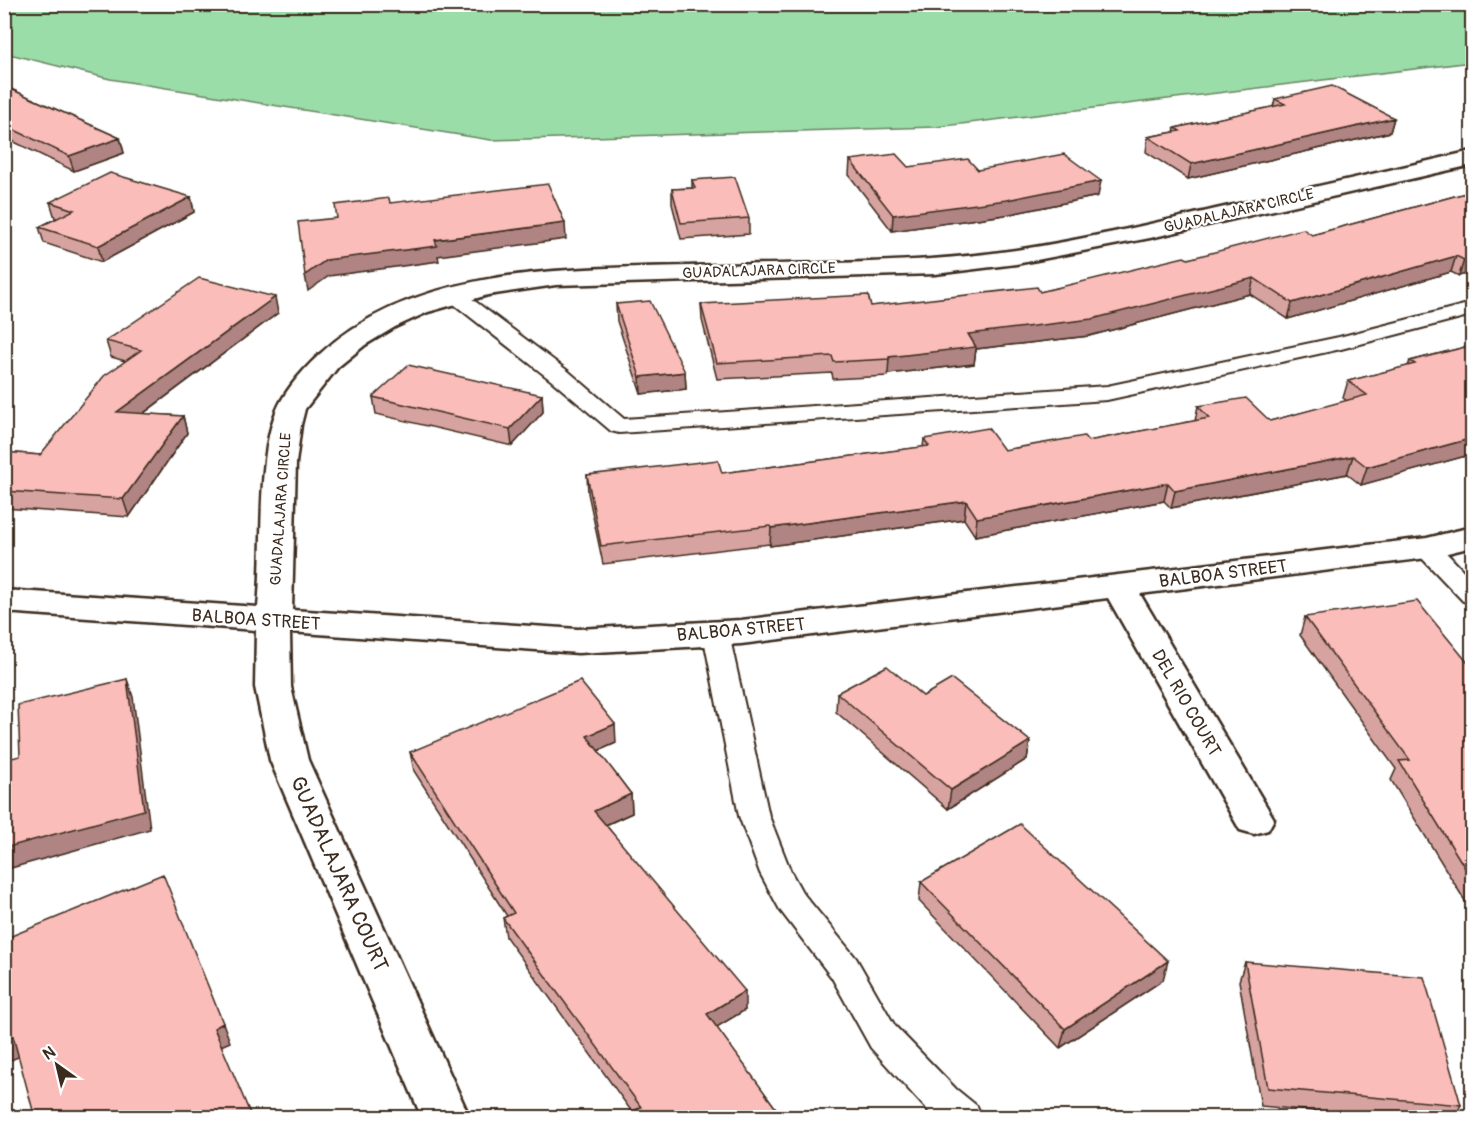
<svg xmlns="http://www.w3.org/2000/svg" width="1477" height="1122" font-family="Pangolin,sans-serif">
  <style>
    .green { fill: #9adda8; stroke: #6a8463; stroke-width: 1.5 }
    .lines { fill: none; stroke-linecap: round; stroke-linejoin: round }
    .service-casing { stroke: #3b2a1e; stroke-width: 4 }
    .minor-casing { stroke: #3b2a1e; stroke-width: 5 }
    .path { stroke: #3b2a1e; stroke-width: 2; stroke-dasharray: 4 3; stroke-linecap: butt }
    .service { fill: #fff; fill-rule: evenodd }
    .minor { fill: #fff; fill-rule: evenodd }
    .wall { fill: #d7a3a0; stroke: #3b2a1e; stroke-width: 1.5 }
    .shaded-wall { fill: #af8482; stroke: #3b2a1e; stroke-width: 1.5 }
    .building { fill: #fabdba; stroke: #3b2a1e; stroke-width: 1.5 }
    .labels { text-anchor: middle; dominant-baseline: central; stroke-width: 4.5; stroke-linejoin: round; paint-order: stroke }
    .far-street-label { font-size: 15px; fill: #3b2a1e; stroke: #fff }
    .street-label { font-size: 18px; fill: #3b2a1e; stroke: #fff }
    .near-street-label { font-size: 21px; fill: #3b2a1e; stroke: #fff }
  </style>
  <rect width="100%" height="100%" fill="#fff"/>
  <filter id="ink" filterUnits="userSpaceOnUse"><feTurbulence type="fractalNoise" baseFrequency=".0167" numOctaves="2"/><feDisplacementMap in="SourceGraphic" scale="12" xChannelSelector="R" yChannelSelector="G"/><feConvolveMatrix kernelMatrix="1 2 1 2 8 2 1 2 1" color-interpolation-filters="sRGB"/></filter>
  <g filter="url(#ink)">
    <path class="green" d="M5,4H1472V62L936,127L491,140L110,79L5,53Z"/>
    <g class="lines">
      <g class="service-casing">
        <path id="service" d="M453,288L460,290L568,371L624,419L1107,386L1339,337L1472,303V315L1341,349L1107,400L619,433L611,431L552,381L446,298L443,294L446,290Z
          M1427,540L1436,542L1472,580V603L1463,601L1418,554L1414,548L1418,542Z
          M716,625L726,628L729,634L769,816L791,872L802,892L856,958L895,1026L956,1089L977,1106L982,1118H936L930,1113L871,1048L832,978L780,910L760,873L739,816L703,634L706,628Z"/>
      </g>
      <g class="minor-casing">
        <path id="minor" d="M1472,151V165L1150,238L1016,264L935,274L556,285L488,295L428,312L395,327L365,345L338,367L305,409L301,425L296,463L292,610L578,629L741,620L1427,538L1472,527V547L1427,558L1140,594L1274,819L1268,830L1254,834L1240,830L1108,598L741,644L578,653L290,632L291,687L308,760L470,1118H422L270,760L255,687L256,630L4,612V590L258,607C264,550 256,463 276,412C284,391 304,369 320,354C415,266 567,269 688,266C797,262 908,266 1016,250C1083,240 1150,224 1216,209C1301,190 1387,171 1472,151Z"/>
      </g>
      <path class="path" d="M1375,4L1438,8L1472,7"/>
      <use href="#service" class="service"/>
      <use href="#minor" class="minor"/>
    </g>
    <path class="wall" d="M4,86L120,138L124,153L74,171L4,137Z
      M1275,99L1394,118L1390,132L1188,179L1146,152L1148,137L1174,132L1175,128L1273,107Z
      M850,160L908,167L978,170L1098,196L1005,215L892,231L849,175Z
      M692,180L749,218V234L681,239L672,204V189L692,188Z
      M1473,191V272L1459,276L1451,272L1288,319L1250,294L1089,336L976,349L974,364L888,374V376L833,379L832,373L717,379L702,320L701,304L871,306L1040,292L1188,259L1312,235Z
      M191,197L194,212L102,262L44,243L39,227L57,218H55L50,202Z
      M616,304L685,372L686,389L641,394L617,321Z
      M278,313L143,414L183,416L187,433L129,517L4,508V452L40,455L125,361L111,357L106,341Z
      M1473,345V454L1361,485L1347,474L1171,508L1164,501L975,536L964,519L770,546L769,544L603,564L588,493L587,475L722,473L923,447L924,439L1004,450L1088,441L1195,421L1198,406L1270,421L1347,401L1343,398L1348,381L1408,366L1410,361Z
      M542,395L543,412L512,446L376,414L373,397Z
      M1305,617L1473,669V914L1391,780L1396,769L1300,635Z
      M837,693L923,696L1030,741L1027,759L948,809L836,712Z
      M616,743L598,751L631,794L632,813L606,825L745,1010L716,1027L783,1118L632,1112L506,937L503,918L507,916L414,771L410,752Z
      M921,882L1163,980L1060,1048L919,901Z
      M1245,962L1461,1105L1454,1118H1389L1261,1106L1239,981Z"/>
    <path class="shaded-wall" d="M1394,118L1390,132L1188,179L1191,164Z
      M120,138L124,153L74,171L69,156Z
      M1101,181L1098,196L1005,215L892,231L893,215Z
      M191,197L194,212L102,262L98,246Z
      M565,223L566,239L438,256L439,261L329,276L308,291L305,275L326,260L435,240Z
      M1456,256L1451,272L1288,319L1292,303Z
      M1473,258V272L1459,276L1464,260Z
      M1254,278L1250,294L1089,336L976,349L974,364L888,374L889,357L968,334Z
      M275,297L278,313L122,429L117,412Z
      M685,372L686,389L641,394L640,377Z
      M542,395L543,412L512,446L510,429Z
      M183,416L187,433L129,517L123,499Z
      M1473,438V454L1361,485L1367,467Z
      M1353,456L1347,474L1171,508L1175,491Z
      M1168,483L1164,501L975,536L977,518Z
      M966,501L964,519L770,546L771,528Z
      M127,679L133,697L150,829L11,868L4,853V848Z
      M615,724L616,743L588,755L587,736Z
      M1030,741L1027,759L948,809L951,790Z
      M631,794L632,813L596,829L594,811Z
      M1168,961L1163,980L1060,1048L1065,1029Z
      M745,991V1010L707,1033V1014Z
      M223,1023L230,1042L221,1046L214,1028Z
      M13,1036L23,1055L4,1063V1040Z"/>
    <path class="building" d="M4,86L120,138L69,156L4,125Z
      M1332,86L1394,118L1191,164L1148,137L1180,131L1175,128L1285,104L1275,99Z
      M896,154L908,167L968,159L978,170L1064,154L1101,181L1007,200L893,215L850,160Z
      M110,173L191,197L98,246L39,227L74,210L50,202Z
      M735,177L749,218L681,223L672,189L695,188L692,180Z
      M548,184L565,223L435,240L437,246L326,260L305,275L298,222L337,218L335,205L389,198L390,203Z
      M1473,191V258L1464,260L1456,256L1292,303L1254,278L1092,319L968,334L976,347L889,357V359L834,362L832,356L717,363L701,304L868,295L871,306L1037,287L1040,292L1184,257L1188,259L1303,229L1312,235Z
      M199,278L275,297L117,412L183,416L123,499L4,491V452L40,455L104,376L141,350L106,341Z
      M650,301L685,372L640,377L616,304Z
      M1473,345V438L1367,467L1353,456L1175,491L1168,483L977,518L966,501L771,528L770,526L601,546L587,475L718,460L722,473L929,446L924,439L988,428L1004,450L1084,436L1088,441L1209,418L1198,406L1246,398L1270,421L1367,395L1348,381L1415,364L1410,361Z
      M408,365L542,395L510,429L373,397Z
      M1417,601L1473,669V881L1399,761L1410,760L1305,617Z
      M887,666L923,696L952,679L1030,741L951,790L837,693Z
      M127,679L144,810L4,848V760L20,756L18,705Z
      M580,681L615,724L587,736L631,794L594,811L745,991L707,1014L783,1118H622L641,1107L503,918L514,913L410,752Z
      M1020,824L1168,961L1065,1029L921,882Z
      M163,874L223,1023L214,1028L252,1118H35L13,1036L4,1040V939Z
      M1245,962L1424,977L1461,1105L1268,1088Z"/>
  </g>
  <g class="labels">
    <g class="far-street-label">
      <text transform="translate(1239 211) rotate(-13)">GUADALAJARA CIRCLE</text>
      <text transform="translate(759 271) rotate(-2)">GUADALAJARA CIRCLE</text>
      <text transform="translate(281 509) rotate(-86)">GUADALAJARA CIRCLE</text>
    </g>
    <g class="street-label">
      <text transform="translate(1223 574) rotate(-7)">BALBOA STREET</text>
      <text transform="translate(256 620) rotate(4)">BALBOA STREET</text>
      <text transform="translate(741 630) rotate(-5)">BALBOA STREET</text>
      <text transform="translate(1186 703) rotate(60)">DEL RIO COURT</text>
    </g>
    <g class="near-street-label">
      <text transform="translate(339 874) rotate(66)">GUADALAJARA COURT</text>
    </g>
  </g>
  <rect width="1477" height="1122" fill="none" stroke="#fff" stroke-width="24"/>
  <rect x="12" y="12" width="1453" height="1098" fill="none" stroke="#3b2a1e" stroke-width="2" filter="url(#ink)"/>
  <g transform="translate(57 1065) rotate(326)" stroke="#ffffff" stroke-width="4.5" paint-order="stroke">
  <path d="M0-4.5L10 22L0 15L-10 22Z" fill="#3b2a1e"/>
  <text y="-9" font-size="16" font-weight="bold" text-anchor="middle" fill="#3b2a1e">N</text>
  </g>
</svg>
